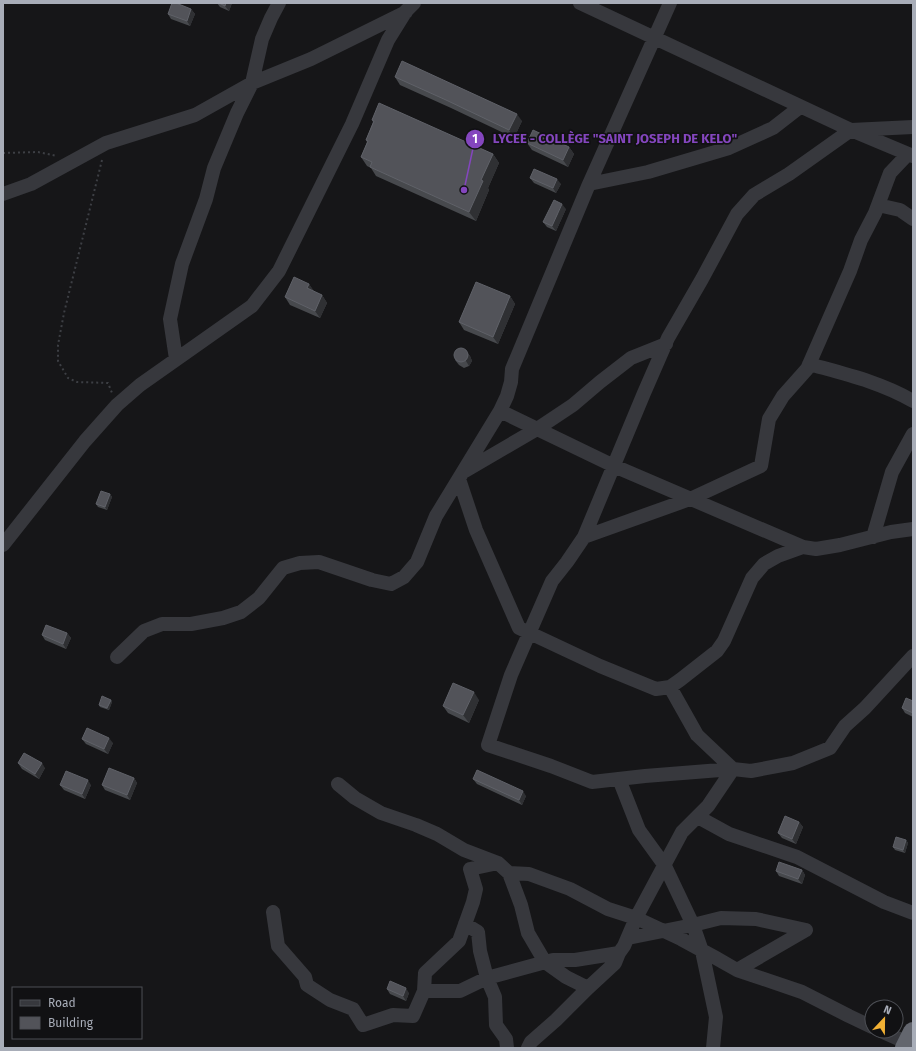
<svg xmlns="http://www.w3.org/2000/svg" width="916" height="1051" font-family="'Fira Sans',sans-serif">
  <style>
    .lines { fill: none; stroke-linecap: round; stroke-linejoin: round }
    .path { stroke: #3d3f44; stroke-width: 2; stroke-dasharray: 2 3; stroke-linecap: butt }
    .minor { stroke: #37383d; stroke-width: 14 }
    .highway { stroke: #63666e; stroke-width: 20 }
    .wall { fill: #47494d }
    .shaded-wall { fill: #2f3033 }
    .building { fill: #525359; stroke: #5f6168 }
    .leader { fill: none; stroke: #8446be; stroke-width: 1.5 }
    .callout-dot { fill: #8446be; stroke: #111113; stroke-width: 1.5 }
    .mark-label { font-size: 12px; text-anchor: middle; font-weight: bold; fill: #fff }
    .callout-label { font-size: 13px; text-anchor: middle; font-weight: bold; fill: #8446be; stroke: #111113; stroke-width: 3.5; stroke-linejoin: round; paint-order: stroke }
  </style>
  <rect width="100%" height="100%" fill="#161618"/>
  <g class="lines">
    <path class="path" d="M3,153L38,152L57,156
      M102,160L64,313L58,345V361L68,378L77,382L108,383L112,393"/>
    <path class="minor" d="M580,3L851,130L913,156
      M908,154L890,173L875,213L861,240L850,271L807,369L783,396L769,419L761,466L690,499L584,537L644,393L668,338L702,279L737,214L754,195L789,174L851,130L913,127
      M589,184L648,172L729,148L773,128L800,107
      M3,194L31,184L106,143L195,115L252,83L311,59L406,12
      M878,205L900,210L913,219
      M176,359L170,319L182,264L206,199L214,168L237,113L252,83L262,39L271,18L279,3
      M809,364C845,374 880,382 913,401
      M500,411L614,466L803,547L816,549L840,545L891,532L913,529
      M465,471L537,429L573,405L600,382L631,358L666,344
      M459,479L476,530L519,628L600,666L656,689L670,687L680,680L717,651L724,641L752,578L764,564L778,556L803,547
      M584,537L567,562L552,581L511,675L488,745L551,766L592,782L645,776L733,769
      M873,537L892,472L913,434
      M3,545L85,441L117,405L140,385L252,306L279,271L352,124L388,40L406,11L414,3
      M117,657L144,631L162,624H191L223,618L241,612L259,598L283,568L300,563L319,562L372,580L391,584L404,577L417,562L436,516L500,411L507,396L511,382L512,369L589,184L670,3
      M670,687L697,735L733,769
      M619,779L639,830L665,866L693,925L702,951L716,1017L713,1048
      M338,784L355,798L381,813L416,825L437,834L464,850L498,863L509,873L529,874L570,889L608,909L636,918L681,939L716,958L737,970L802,992L849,1016L872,1027
      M698,817L729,834L797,857L884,902L913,913
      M509,873L521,905L528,933L545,962L566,977L588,988
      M273,912L278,946L305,977L307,985L330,1000L353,1009L363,1025L393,1015L413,1016L424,991H460L487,978L553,960H575L619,953
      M465,924L478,932L480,951L487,978L495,997L496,1025L506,1039L507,1048
      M628,938L693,925L721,918L756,919L806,930
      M737,970L806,930
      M424,991L425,973L459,941L473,902L476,889L470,869L498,863
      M881,1031L908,1043
      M528,1048L531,1042L556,1020L588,988L615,963L619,953L624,946L636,918L682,832L708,806L733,769L751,771L793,763L830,748L845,726L865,708L913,656"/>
    <path class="highway" d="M905,1048L913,1032"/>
  </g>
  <path class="wall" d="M217,3H232L229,11L220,7Z
    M191,9L195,14L190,26L171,19L168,14Z
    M395,77L522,121L514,138L451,108L400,85Z
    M372,120L493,154L499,163L488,188L489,190L476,221L376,176L371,168L367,166L361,157L367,142L366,140L373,122Z
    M527,143L569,147L574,154L568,167L532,150Z
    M530,178L561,184L556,193L534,183Z
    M566,209L556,231L547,227L543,222Z
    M309,284L314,292L322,295L327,303L320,318L290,305L285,297Z
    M510,296L515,304L498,344L464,330L459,322Z
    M466,351L470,356L472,361L469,366L464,368L459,365L455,360Z
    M110,494L112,497L107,510L98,507L96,504Z
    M67,633L71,638L66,649L45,640L42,635Z
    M111,700L112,702L109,710L100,707L99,705Z
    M479,700L469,723L448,713L443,706Z
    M913,701V717L905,713L902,708Z
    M82,739L113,743L108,754L86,744Z
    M18,763L45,768L39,779L22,769Z
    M134,778L137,783L130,800L105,790L102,785Z
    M473,779L526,796L522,805L477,784Z
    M60,785H91L85,799L64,790Z
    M799,822L803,827L796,844L782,838L778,833Z
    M906,840L908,843L905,853L895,850L893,847Z
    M802,870L805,875L802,884L779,876L776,871Z
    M387,989L409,993L406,1001L390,994Z"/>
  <path class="shaded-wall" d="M226,3H232L229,11L225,6Z
    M191,9L195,14L190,26L187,21Z
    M517,114L522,121L514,138L509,130Z
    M569,147L574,154L568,167L563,160Z
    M493,154L499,163L488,188L489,190L476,221L469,212L481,180Z
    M557,179L561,184L556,193L553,188Z
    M562,204L566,209L556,231L552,226Z
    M309,284L314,291L312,296L307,288Z
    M322,295L327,303L320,318L315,311Z
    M510,296L515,304L498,344L493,337Z
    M466,351L470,356L472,361L469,366L466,361Z
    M110,494L112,497L107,510L105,507Z
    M67,633L71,638L66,649L63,644Z
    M474,692L479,700L469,723L463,715Z
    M111,700L112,702L109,710L107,708Z
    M109,738L113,743L108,754L104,749Z
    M42,763L45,768L39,779L35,774Z
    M134,778L137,783L130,800L127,795Z
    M88,780L91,785L85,799L82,794Z
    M523,791L526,796L522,805L519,800Z
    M799,822L803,827L796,844L792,839Z
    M906,840L908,843L905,853L903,850Z
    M802,870L805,875L802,884L798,879Z
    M406,988L409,993L406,1001L403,996Z"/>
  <path class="building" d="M172,3H176L191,9L187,21L168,14Z
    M219,3H226L225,6Z
    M402,61L517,114L509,130L446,100L395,77Z
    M379,103L493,154L481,180L483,181L469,212L370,167L372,162L361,157L368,141L366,140L374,121L372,120Z
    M533,130L569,147L563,160L527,143Z
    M534,169L557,179L553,188L530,178Z
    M554,200L562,204L552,226L543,222Z
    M294,277L309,284L307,288L322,295L315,311L285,297Z
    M476,282L510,296L493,337L459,322Z
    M454 355a7 7 0 1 1 14 0a7 7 0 1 1-14 0Z
    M101,491L110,494L105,507L96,504Z
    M46,625L67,633L63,644L42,635Z
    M453,683L474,692L463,715L443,706Z
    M102,696L111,700L107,708L99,705Z
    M906,698L913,701V713L902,708Z
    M87,728L109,738L104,749L82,739Z
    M24,753L42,763L35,774L18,763Z
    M109,768L134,778L127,795L102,785Z
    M477,770L523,791L519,800L473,779Z
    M66,771L88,780L82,794L60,785Z
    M785,816L799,822L792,839L778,833Z
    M896,837L906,840L903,850L893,847Z
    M779,862L802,870L798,879L776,871Z
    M390,981L406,988L403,996L387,989Z"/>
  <path class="leader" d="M464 190L475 139"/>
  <g class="callout-dot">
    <circle cx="464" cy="190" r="4"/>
    <circle cx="475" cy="139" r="10"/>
  </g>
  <g class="mark-label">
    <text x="475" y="143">1</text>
  </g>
  <g class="callout-label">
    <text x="615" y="143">LYCEE - COLLÈGE "SAINT JOSEPH DE KELO"</text>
  </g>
  <rect width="916" height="1051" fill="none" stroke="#a8adb8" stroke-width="8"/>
  <rect x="12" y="987" width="130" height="52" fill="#111113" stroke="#4d4f55"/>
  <rect x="20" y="1000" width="20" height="6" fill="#37383d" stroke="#4d4f55"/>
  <text x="48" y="1007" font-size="12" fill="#a8adb8">Road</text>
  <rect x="20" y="1017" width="20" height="12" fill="#525359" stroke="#4d4f55"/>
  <text x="48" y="1027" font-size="12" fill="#a8adb8">Building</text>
  <g transform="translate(884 1019) rotate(22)"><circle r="19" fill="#111113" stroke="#4d4f55"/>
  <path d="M0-3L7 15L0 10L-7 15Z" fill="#f2b134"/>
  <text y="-6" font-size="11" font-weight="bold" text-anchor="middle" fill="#a8adb8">N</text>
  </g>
</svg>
